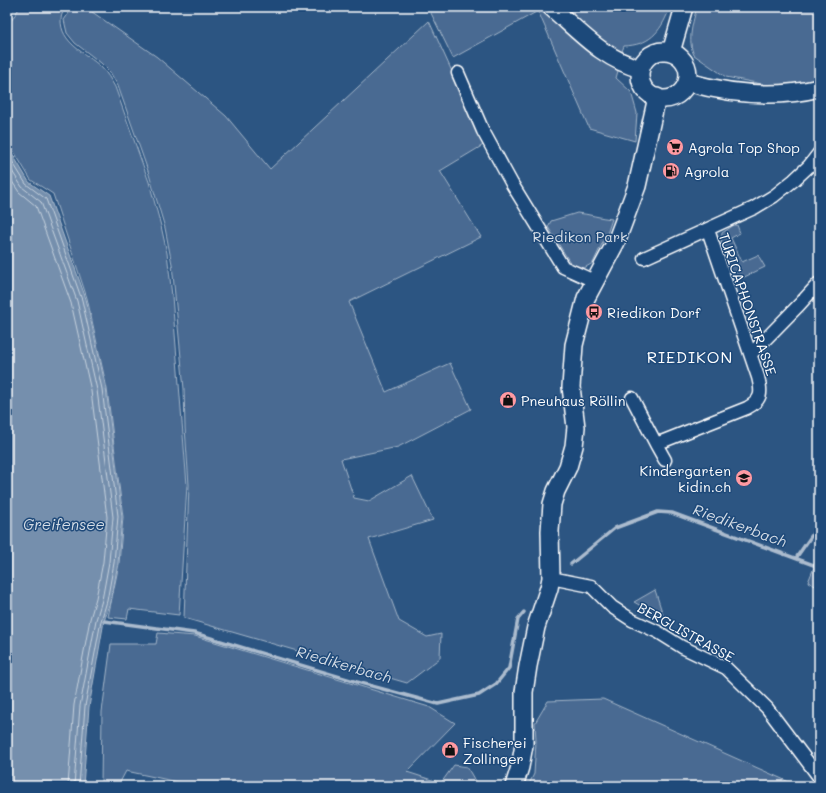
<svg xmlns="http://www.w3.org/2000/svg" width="826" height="793" font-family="Mali,sans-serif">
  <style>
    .green { fill: #486b92; stroke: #a4b5c8 }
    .forest { fill: url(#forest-crowns); stroke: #a4b5c8 }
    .water { fill: #748fad; stroke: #acbcce }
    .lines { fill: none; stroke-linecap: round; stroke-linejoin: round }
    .shore { stroke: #c7d2de; stroke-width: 1 }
    .stream { stroke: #acbcce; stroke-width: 3.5 }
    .street-casing { stroke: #fff; stroke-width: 15 }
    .secondary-casing { stroke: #fff; stroke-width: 20 }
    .street { stroke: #1f4a7a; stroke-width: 12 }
    .secondary { stroke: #1f4a7a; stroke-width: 17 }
    .labels { text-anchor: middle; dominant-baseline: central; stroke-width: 3; stroke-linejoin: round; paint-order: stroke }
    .poi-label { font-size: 14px; fill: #fff; stroke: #1f4a7a; text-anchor: start }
    .park-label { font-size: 14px; fill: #dae1e9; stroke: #1f4a7a }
    .street-label { font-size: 14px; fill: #fff; stroke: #1f4a7a }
    .water-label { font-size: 15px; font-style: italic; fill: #d5dde6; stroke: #1f4a7a }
    .quarter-label { font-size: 16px; letter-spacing: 1px; fill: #fff; stroke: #1f4a7a }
  </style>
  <defs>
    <pattern id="forest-crowns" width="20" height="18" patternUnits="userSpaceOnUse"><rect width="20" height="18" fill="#486b92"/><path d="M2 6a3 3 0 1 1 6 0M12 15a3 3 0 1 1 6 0" fill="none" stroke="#6381a2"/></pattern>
  </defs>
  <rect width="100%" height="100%" fill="#2c5582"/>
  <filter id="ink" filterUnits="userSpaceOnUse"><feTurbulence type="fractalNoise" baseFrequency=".025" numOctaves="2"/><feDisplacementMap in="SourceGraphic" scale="8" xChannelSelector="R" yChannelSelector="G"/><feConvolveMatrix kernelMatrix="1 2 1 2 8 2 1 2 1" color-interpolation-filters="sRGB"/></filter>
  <g filter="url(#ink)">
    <path class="green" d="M20,7H65C64,10 61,15 61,19C60,43 86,53 101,67C107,73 111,80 115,87L149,182L161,226L167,253L172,296L187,485L179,615L129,609L127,619L108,617L119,564L123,517L107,389L87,298L53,194L31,180L7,140V27Z
      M73,7H85L157,57L226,116L270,169L429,21L485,144L440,171L481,237L349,302L386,392L450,363L471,409L398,447L341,459L354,498L369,501L412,476L433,520L369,539L399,621L427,637L441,634L440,658L407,683L184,618L189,485L185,428L184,389L172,264L165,228L148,171L118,86L110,72L101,63L75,43L67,33L64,20Z
      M428,7H541L554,16L592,51L618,71L616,78L631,92L637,113L635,141L589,128L538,11L453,58Z
      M563,7H655L669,10C660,33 649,45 624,46L621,54L600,41Z
      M697,7H819V79L807,83L767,85L726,77L694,55C687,40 693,22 697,7Z
      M577,213C589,214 600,218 612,219L608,231L593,263L584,268L571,264L548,227L551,221Z
      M734,225H737L740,233L731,238L742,262L758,255L765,267L734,282C728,266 719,251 722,233Z
      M655,590L663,615L660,617L634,602Z
      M158,633L195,636L429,707L455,723L407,772L441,783L454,765L467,767L478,786H197L126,771L118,786H101L102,712L111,644H156Z
      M603,699L798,786H528L534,774L536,741L535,723L548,701Z"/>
    <path class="forest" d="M817,560H819V588L808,582Z"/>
    <path class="water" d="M7,145L29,182L49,196L86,299L106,388L122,517L118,563L111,602L104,621L89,707L83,786H7Z"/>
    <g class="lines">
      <path class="shore" d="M7,153L26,184L46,199L82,300L102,389L118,516L114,563L107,601L101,621L85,706L79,786
        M7,163L22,187L41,202L77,301L97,390L113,517L109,562L102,600L96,620L80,706L74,786
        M7,174L19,192L36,206L71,303L91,391L107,517L103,562L96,598L90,619L74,705L68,786"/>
      <path class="stream" d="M796,558L819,525
        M571,564L615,528L658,512L672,513L819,567
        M104,621L194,633L357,682L438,704L479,695L496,684L509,668L518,619L524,612"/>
      <g class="street-casing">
        <path id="street" d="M458,73L483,131L512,184L563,267L594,281
          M644,258L754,208L774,196L794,180L809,166L819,153
          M751,354L799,305L819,283
          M632,398L656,444L665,460
          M656,444L747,408C762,400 762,393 758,377L708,230
          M551,578L591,586L612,607L632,620L658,632L682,647L726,668L767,708L819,777"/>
      </g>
      <g class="secondary-casing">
        <path id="secondary" d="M551,7C580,32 603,59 641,69
          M640 75a24 24 0 1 1 48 0a24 24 0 1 1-48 0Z
          M671,52L684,7
          M687,82C730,94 775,99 819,88
          M514,786L520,767L524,745V692L528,666L536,627L549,588L551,578L550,531L552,504L556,491L568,467L574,446L576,427L571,387L574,345L586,298L616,242L637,186L657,97"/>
      </g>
      <use href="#street" class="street"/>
      <use href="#secondary" class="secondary"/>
    </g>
  </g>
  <defs>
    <g id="supermarket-disc" transform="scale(0.9)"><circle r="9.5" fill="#ff9aa2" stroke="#1f4a7a"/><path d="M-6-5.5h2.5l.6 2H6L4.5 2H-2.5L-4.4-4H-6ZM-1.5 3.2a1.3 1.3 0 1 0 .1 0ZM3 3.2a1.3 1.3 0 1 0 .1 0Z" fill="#111"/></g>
    <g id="fuel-disc" transform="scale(0.9)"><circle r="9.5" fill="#ff9aa2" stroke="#1f4a7a"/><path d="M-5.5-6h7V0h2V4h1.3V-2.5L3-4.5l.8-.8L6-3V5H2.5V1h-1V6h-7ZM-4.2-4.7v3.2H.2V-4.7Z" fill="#111"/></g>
    <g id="bus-disc" transform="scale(0.9)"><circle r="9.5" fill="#ff9aa2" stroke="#1f4a7a"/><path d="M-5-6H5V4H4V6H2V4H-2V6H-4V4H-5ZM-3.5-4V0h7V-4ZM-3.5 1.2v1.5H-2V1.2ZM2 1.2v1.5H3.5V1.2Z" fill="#111"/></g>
    <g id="shop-disc" transform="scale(0.9)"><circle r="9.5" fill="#ff9aa2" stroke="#1f4a7a"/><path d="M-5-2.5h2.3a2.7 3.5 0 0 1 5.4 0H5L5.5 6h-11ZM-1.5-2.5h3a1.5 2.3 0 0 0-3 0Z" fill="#111"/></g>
    <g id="school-disc" transform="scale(0.9)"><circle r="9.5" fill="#ff9aa2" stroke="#1f4a7a"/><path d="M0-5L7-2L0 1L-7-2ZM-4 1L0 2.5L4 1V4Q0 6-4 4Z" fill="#111"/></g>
  </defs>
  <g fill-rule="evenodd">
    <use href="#supermarket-disc" x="675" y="147"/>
    <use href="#fuel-disc" x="671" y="171"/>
    <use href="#bus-disc" x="594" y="312"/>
    <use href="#shop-disc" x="508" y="400"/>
    <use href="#school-disc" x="744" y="478"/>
    <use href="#shop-disc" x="450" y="750"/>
  </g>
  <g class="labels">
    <g class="poi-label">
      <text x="688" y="147">Agrola Top Shop</text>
      <text x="684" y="171">Agrola</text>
      <text x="607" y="312">Riedikon Dorf</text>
      <text x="521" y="400">Pneuhaus Röllin</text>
      <text x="731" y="470" text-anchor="end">Kindergarten<tspan x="731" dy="16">kidin.ch</tspan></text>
      <text x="463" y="742">Fischerei<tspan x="463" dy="16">Zollinger</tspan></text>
    </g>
    <g class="park-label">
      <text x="580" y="236">Riedikon Park</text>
    </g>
    <g class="street-label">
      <text transform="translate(748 304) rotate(71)">TURICAPHONSTRASSE</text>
      <text transform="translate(686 632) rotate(29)">BERGLISTRASSE</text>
    </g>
    <g class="water-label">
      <text x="64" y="524">Greifensee</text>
      <text transform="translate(740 525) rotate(20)">Riedikerbach</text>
      <text transform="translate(344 664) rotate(16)">Riedikerbach</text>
    </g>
    <g class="quarter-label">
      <text x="690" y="356">RIEDIKON</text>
    </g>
  </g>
  <rect width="826" height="793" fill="none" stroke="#1f4a7a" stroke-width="24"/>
  <rect x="12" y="12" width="802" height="769" fill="none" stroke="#fff" stroke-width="1.5" filter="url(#ink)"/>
</svg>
